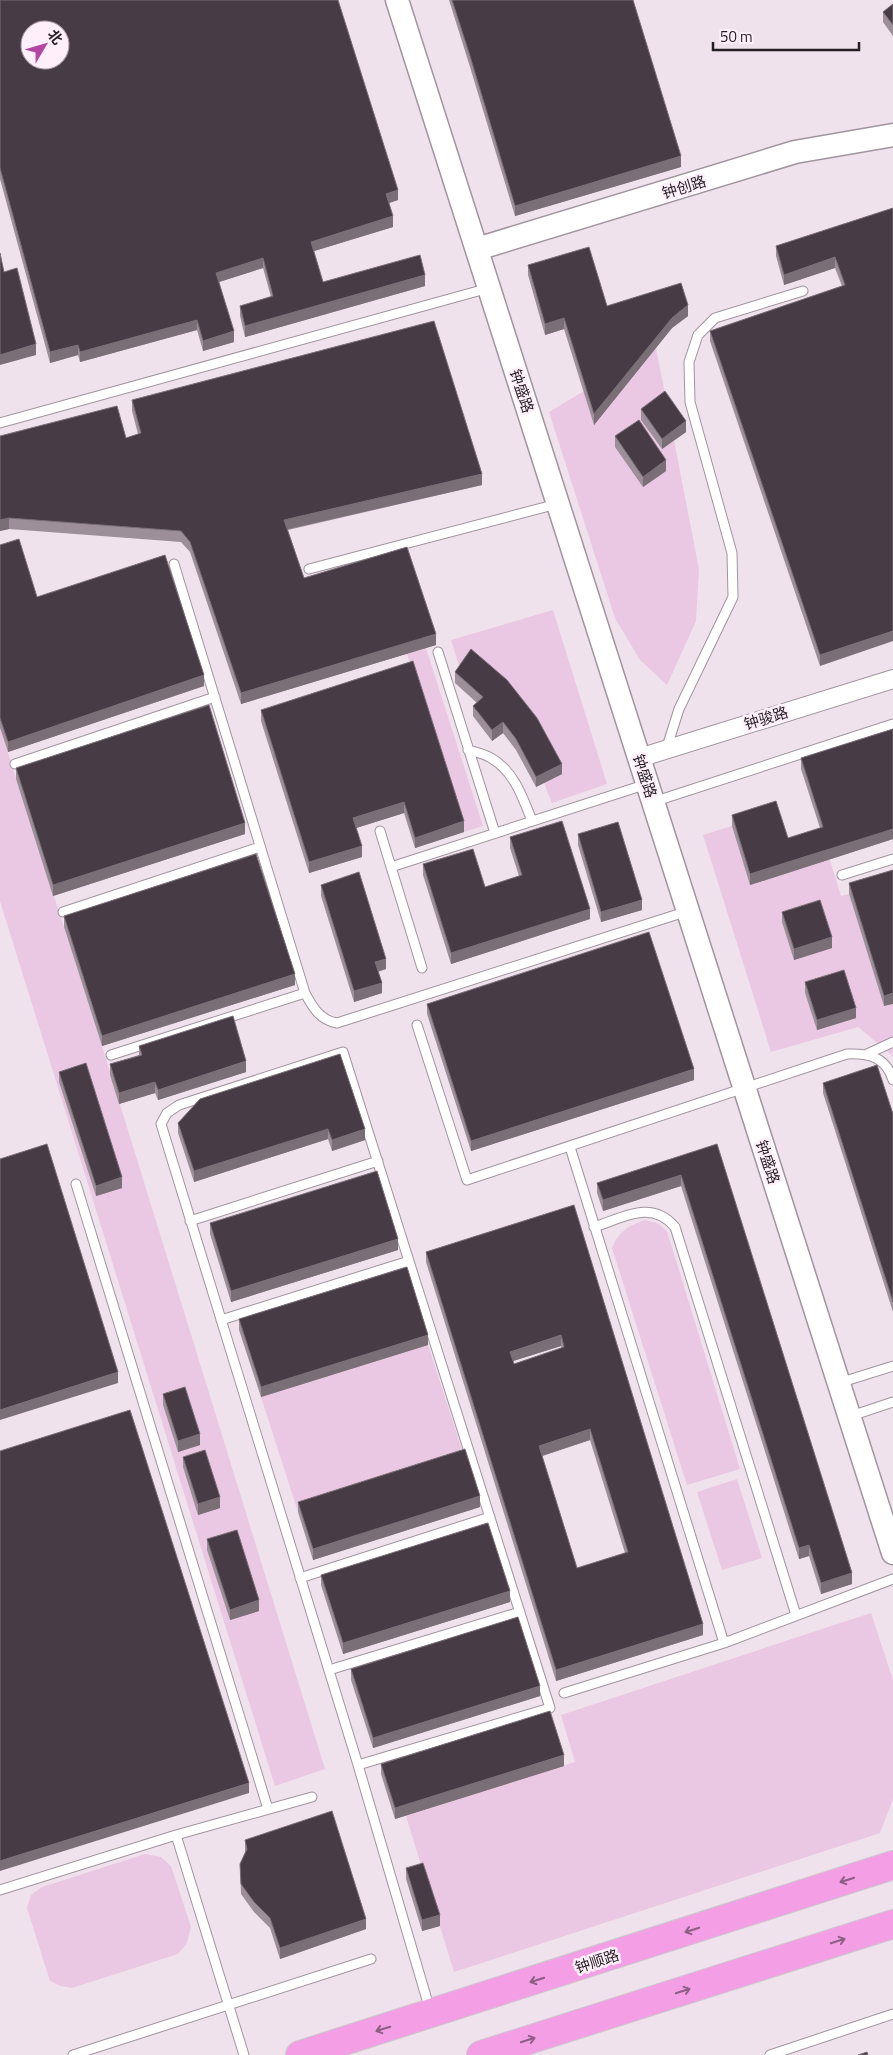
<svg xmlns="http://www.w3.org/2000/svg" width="893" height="2055" font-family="'Titillium Web','Noto Sans SC',sans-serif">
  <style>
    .green { fill: #eac7e2 }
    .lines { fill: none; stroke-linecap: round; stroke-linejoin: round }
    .service-casing { stroke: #a1949e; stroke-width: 11 }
    .minor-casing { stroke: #a1949e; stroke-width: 20 }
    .tertiary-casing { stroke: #a1949e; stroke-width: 25 }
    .trunk-casing { stroke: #cac9ca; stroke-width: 30 }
    .service { stroke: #fff; stroke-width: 9 }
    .minor { stroke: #fff; stroke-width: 18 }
    .tertiary { stroke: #fff; stroke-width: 22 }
    .trunk { stroke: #f49ee6; stroke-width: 28 }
    .wall { fill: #9c8f99; fill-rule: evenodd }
    .shaded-wall { fill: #7a6e77 }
    .building { fill: #473c45; stroke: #7a6e77; fill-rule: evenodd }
    .oneway { stroke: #8c5e84 }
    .labels { text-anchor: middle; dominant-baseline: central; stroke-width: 5; stroke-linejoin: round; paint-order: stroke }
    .street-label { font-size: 15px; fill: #241f23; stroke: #feeffa }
  </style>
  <rect width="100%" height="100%" fill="#f0e2ed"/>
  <path class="green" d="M656,348L699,569L696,621L667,685L640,660L615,618L549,412Z
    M553,610L607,784L552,803L536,763L463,678L451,640Z
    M426,648L483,826L464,832L407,654Z
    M0,728L102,1046L325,1769L275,1786L0,901Z
    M776,812L788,848L823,838L841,896L849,894L885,1006L893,1004V1056L858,1027L771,1052L703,835Z
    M645,1220L657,1223L667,1231L740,1469L687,1485L612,1248C619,1231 628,1226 645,1220Z
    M428,1345L465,1459L298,1512L261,1397Z
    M737,1479L762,1558L722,1570L697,1492Z
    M871,1613L893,1680V1799L880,1833L454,1972L406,1816L575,1762L561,1715Z
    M145,1854L161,1857L171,1866L191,1927L187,1943L178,1954L72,1988L60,1986L50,1981L27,1908L31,1895L42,1887Z"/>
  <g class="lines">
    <g class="service-casing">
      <path id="service" d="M0,423L489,288
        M174,564L305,993C313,1008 320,1020 337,1023L688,911
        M309,569L557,504
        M438,652L495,833
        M468,750C476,752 485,754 491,758C514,771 523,798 532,821
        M666,750L679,709L733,597L732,553L690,402L689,362L698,335L715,318L803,291
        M15,764L215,697
        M653,802L893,724
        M380,831L422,968
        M391,867L647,784
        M842,875L893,859
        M63,912L260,847
        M417,1025L467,1180L847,1054C869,1053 886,1057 893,1080
        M867,1054L893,1042
        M111,1055L305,993
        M570,1147L724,1643
        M76,1184L268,1809
        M190,1221L378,1161
        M594,1227C623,1218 651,1199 675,1227L796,1615
        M221,1320L409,1261
        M839,1383L893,1366
        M851,1416L893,1402
        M300,1578L490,1517
        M329,1670L520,1612
        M564,1693L724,1643L893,1579
        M358,1765L550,1708L343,1052L179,1105L167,1113L161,1124L358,1765L430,2010
        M176,1835L244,2055
        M0,1890L176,1835L312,1797
        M73,2055L371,1959
        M770,2055L893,2014"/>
    </g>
    <g class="minor-casing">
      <path id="minor" d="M639,758L893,679"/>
    </g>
    <g class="tertiary-casing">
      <path id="tertiary" d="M397,0L893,1553
        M477,249L795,152L893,135"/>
    </g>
    <g class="trunk-casing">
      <path id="trunk" d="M300,2055L893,1865
        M481,2055L893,1924"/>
    </g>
    <use href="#service" class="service"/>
    <use href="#minor" class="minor"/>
    <use href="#tertiary" class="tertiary"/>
    <use href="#trunk" class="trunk"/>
  </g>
  <path class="wall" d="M0,0L398,200L389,203L393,227L314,251L323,282L425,286L245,337L240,316V306L271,297L263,268L219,282L234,342L203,351L197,330L80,362L78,355L50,363L0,179Z
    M449,0H633L681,167L515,216L470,67Z
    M893,4V36L883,22V12Z
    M893,208L820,666L710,341V331L842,286L835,268L784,285L776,256V246Z
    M528,265L607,306L688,316L672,328L594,425L564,329L545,335L528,275Z
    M132,400L482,485L288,530L304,578L436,645L241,704L190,552L181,542L9,529L0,531V436L126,438L138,434L132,411Z
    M641,409L686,432L662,449L641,420Z
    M615,436L666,471L643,487L615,447Z
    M0,545L37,597L204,686L8,752L0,728Z
    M471,649L562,774L536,787L516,750L503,733L492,741L473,716V706L477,703L455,683V672Z
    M261,710L464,832L415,848L404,813L356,828L362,857L309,873L261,721Z
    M801,758L893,839L750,885L732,826V815L788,838L820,828L801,769Z
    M16,768L245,834L53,896L16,779Z
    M578,834L642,910L601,922L578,845Z
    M510,837L590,919L451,964L423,875V864L485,887L519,876L510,848Z
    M893,870L884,1006L849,894V883Z
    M321,885L386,969L378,972L382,993L354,1002L321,896Z
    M782,912L832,948L794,960L782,922Z
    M64,916L295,985L102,1046L64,927Z
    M805,982L856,1018L817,1030L805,993Z
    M427,1004L694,1080L471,1151L427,1014Z
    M139,1046L246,1072L158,1100L155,1093L119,1104L110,1075V1064L139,1055Z
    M340,1054L365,1140L332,1151L328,1139L194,1182L178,1133V1123Z
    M59,1072L122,1188L96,1196L59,1082Z
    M823,1083L893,1114V1312L823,1093Z
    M717,1144L852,1584L821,1594L809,1556L799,1559L681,1186L603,1211L597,1193V1183Z
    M574,1205L703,1635L556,1681L426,1262V1252ZM561,1346V1348L514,1364L513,1361ZM590,1440L625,1553L577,1568L542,1456Z
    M210,1223L398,1250L231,1302L210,1234Z
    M239,1319L428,1345L261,1397L239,1330Z
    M163,1394L200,1445L178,1452L163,1405Z
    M183,1457L220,1508L198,1515L183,1467Z
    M298,1502L480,1507L313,1560L298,1512Z
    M207,1539L259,1611L230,1620L207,1550Z
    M321,1575L510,1602L343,1654L321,1585Z
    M351,1669L540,1696L373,1748L351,1680Z
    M381,1764L564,1766L395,1819L381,1774Z
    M245,1840L366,1929L280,1959L270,1928L254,1912L241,1894L240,1864L245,1853Z
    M406,1868L440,1926L422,1931L406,1879Z"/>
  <path class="shaded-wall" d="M681,156V167L515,216V206Z
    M398,190V200L386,204V194Z
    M393,216V227L311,252V242Z
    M835,257V268L784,285V275Z
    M263,258V268L216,283V273Z
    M425,275V286L245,337V326Z
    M688,305V316L672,328L594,425V414L672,318Z
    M564,318V329L545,335V324Z
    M197,320V330L80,362V352Z
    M234,331V342L203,351V341Z
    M36,344V355L0,365V355Z
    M78,345V355L50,363V352Z
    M686,421V432L662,449V439Z
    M666,460V471L643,487V477Z
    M482,474V485L284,530V520Z
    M9,518V529L0,531V520Z
    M893,631V641L820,666V655Z
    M436,634V645L241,704V693Z
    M204,675V686L8,752V742Z
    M503,722V733L492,741V730Z
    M562,764V774L536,787V777Z
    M404,802V813L353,829V818Z
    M464,821V832L415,848V838Z
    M245,823V834L53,896V885Z
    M893,829V839L750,885V874Z
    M362,846V857L309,873V862Z
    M642,900V910L601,922V912Z
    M590,909V919L451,964V953Z
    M832,937V948L794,960V949Z
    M386,959V969L375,972V962Z
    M295,974V985L102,1046V1036Z
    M382,983V993L354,1002V991Z
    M893,993V1004L884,1006V996Z
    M856,1008V1018L817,1030V1020Z
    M246,1061V1072L158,1100V1090Z
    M694,1069V1080L471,1151V1141Z
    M155,1082V1093L119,1104V1093Z
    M328,1129V1139L194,1182V1171Z
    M365,1129V1140L332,1151V1140Z
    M681,1175V1186L603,1211V1200Z
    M122,1177V1188L96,1196V1186Z
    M398,1239V1250L231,1302V1291Z
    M428,1335V1345L261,1397V1387Z
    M561,1335V1346L510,1362V1352Z
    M118,1372V1383L0,1420V1410Z
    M590,1429V1440L539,1457V1446Z
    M200,1434V1445L178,1452V1441Z
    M480,1496V1507L313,1560V1549Z
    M220,1497V1508L198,1515V1504Z
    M809,1545V1556L799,1559V1548Z
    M852,1573V1584L821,1594V1583Z
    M510,1591V1602L343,1654V1643Z
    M259,1600V1611L230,1620V1610Z
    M703,1624V1635L556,1681V1670Z
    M540,1686V1696L373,1748V1738Z
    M564,1755V1766L395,1819V1808Z
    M249,1783V1793L0,1871V1861Z
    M440,1915V1926L422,1931V1920Z
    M366,1919V1929L280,1959V1948Z"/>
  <path class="building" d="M0,0H338L398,190L386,194L393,216L311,242L323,282L420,255L425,275L245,326L240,306L273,296L263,258L216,273L234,331L203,341L197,320L80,352L78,345L50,352L0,168ZM30,30H60V60H30Z
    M452,0H633L681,156L515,206L470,56Z
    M893,4V25L883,12Z
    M893,208V631L820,655L710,331L845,285L835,257L784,275L776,246Z
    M589,247L607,306L681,283L688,305L672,318L594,414L564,318L545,324L528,265Z
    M0,253L4,272L17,268L36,344L0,355Z
    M434,321L482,474L284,520L304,578L407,547L436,634L241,693L190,542L181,531L9,518L0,520V436L117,406L126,438L141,433L132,400Z
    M665,391L686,421L662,439L641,409Z
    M639,420L666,460L643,477L615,436Z
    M19,539L37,597L165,555L204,675L8,742L0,718V545Z
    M471,649L507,680L537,718L562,764L536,777L516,739L503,722L492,730L473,706L483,697L455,672Z
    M413,661L464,821L415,838L404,802L353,818L362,846L309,862L261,710Z
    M209,705L245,823L53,885L16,768Z
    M893,729V829L750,874L732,815L776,801L788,838L823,827L801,758Z
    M562,821L590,909L451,953L423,864L473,849L485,887L522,875L510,837Z
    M618,822L642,900L601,912L578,834Z
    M256,854L295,974L102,1036L64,916Z
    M893,870V993L884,996L849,883Z
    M359,872L386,959L375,962L382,983L354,991L321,885Z
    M820,900L832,937L794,949L782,912Z
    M649,932L694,1069L471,1141L427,1004Z
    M844,970L856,1008L817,1020L805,982Z
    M233,1016L246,1061L158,1090L155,1082L119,1093L110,1064L142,1055L139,1046Z
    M340,1054L365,1129L332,1140L328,1129L194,1171L178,1123L200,1099Z
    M86,1063L122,1177L96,1186L59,1072Z
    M877,1065L893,1114V1302L823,1083Z
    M47,1144L118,1372L0,1410V1159Z
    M717,1144L852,1573L821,1583L809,1545L799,1548L681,1175L603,1200L597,1183Z
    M377,1171L398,1239L231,1291L210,1223Z
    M574,1205L703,1624L556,1670L426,1252ZM561,1335L564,1347L514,1364L510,1352ZM590,1429L628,1552L577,1568L539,1446Z
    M407,1267L428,1335L261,1387L239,1319Z
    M185,1387L200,1434L178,1441L163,1394Z
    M130,1410L249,1783L0,1861V1451Z
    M465,1449L480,1496L313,1549L298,1502Z
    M205,1450L220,1497L198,1504L183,1457Z
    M488,1523L510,1591L343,1643L321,1575Z
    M237,1530L259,1600L230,1610L207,1539Z
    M518,1617L540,1686L373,1738L351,1669Z
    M550,1711L564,1755L395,1808L381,1764Z
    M332,1811L366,1919L280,1948L270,1918L254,1902L241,1884L240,1864L247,1849L245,1840Z
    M423,1863L440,1915L422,1920L406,1868Z
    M867,2052L868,2055H858Z"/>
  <defs><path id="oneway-shaft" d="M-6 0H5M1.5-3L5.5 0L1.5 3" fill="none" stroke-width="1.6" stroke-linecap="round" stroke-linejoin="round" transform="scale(1.25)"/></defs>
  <g class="oneway">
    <use href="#oneway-shaft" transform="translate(847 1880) rotate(162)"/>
    <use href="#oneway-shaft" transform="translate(692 1930) rotate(162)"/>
    <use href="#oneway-shaft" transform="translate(838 1941) rotate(-18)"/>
    <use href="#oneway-shaft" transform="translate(537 1980) rotate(162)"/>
    <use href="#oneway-shaft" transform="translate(683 1991) rotate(-18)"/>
    <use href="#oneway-shaft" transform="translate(383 2029) rotate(163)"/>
    <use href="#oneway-shaft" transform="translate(528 2040) rotate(-18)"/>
  </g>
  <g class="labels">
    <g class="street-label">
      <text transform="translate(684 187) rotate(-17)">钟创路</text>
      <text transform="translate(522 391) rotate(72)">钟盛路</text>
      <text transform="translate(766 718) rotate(-17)">钟骏路</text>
      <text transform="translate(645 776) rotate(72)">钟盛路</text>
      <text transform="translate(768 1162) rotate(72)">钟盛路</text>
      <text transform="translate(597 1961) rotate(-18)">钟顺路</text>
    </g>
  </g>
  <g transform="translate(45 45) rotate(52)"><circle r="24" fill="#feeffa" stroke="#a79ca4"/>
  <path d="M0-4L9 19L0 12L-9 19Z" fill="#b345a3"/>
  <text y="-8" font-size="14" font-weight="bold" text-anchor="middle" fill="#241f23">北</text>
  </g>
  <path d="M713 42v8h146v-8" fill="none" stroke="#241f23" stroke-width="2.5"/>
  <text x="720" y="42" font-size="15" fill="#241f23" stroke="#feeffa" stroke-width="4" paint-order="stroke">50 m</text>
</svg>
